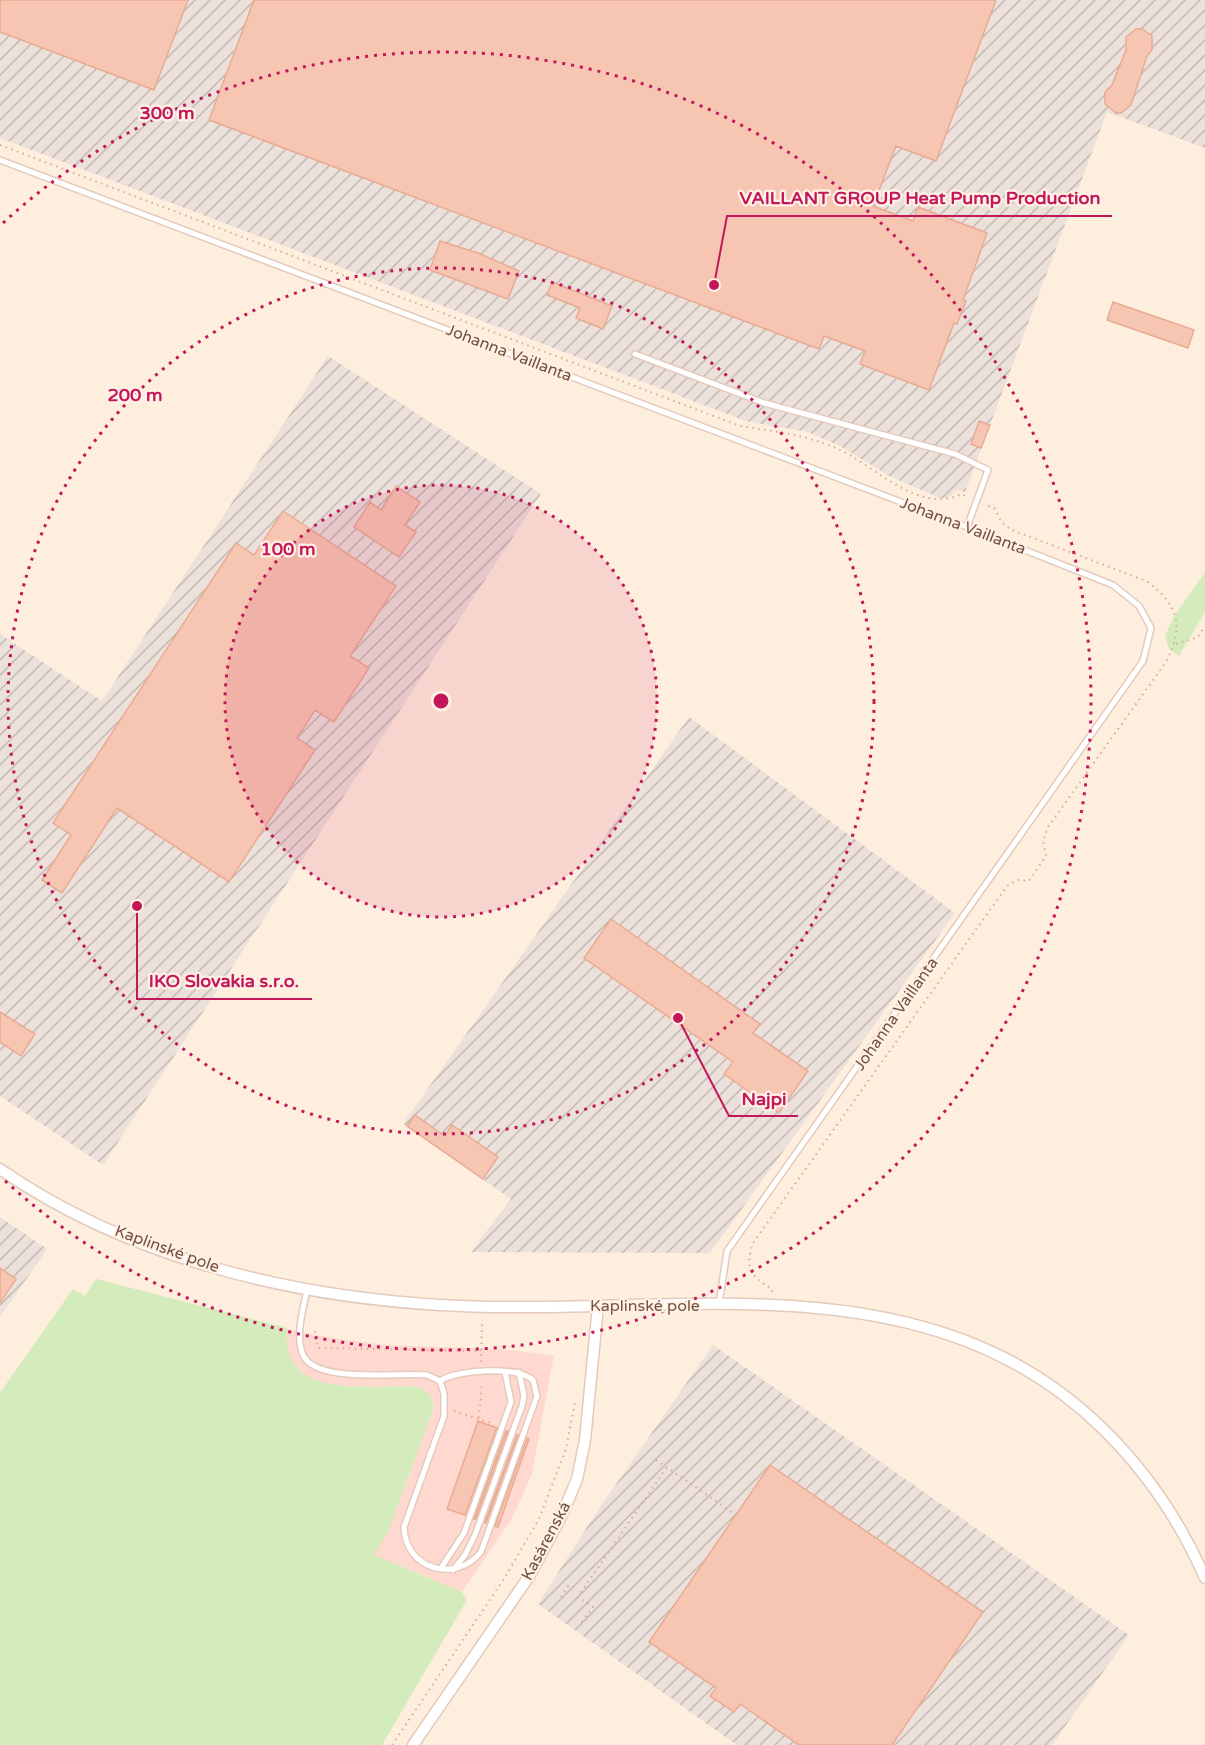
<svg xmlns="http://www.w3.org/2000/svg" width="1205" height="1745" font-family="'Varela Round',sans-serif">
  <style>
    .commercial { fill: #ffd9d0 }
    .industrial { fill: url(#industrial-furrows) }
    .grass { fill: #d4ecbb }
    .building { fill: #f6c6b3; stroke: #eaaa92; stroke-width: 1.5 }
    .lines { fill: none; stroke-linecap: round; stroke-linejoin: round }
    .service-casing { stroke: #e4cabc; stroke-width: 8 }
    .minor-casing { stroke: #e4cabc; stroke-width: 13 }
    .path { stroke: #daaa96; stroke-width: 2; stroke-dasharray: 1.5 4.5; stroke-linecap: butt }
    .service { stroke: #fff; stroke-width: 5 }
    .minor { stroke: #fff; stroke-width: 10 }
    .ring { fill: none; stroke: #c2185b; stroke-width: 3; stroke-dasharray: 3 6 }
    .labels { text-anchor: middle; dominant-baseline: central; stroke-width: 4.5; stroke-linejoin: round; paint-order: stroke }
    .street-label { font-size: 16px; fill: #755144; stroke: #fff2e5 }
    .centre { fill: #c2185b; stroke: #fff2e5; stroke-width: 3 }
    .ring-label { font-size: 18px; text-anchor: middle; font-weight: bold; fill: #c2185b; stroke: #fff2e5; stroke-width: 4.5; stroke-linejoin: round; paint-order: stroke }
    .leader { fill: none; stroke: #c2185b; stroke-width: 2 }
    .callout-dot { fill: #c2185b; stroke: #fff2e5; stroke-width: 2 }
    .callout-label { font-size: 18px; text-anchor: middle; font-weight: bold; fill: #c2185b; stroke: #fff2e5; stroke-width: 4.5; stroke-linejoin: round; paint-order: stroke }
  </style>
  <defs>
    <pattern id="industrial-furrows" width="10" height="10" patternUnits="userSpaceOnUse" patternTransform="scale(1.5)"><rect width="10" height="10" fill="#ebe1da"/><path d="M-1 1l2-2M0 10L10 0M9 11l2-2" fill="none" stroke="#c3b9b2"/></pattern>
  </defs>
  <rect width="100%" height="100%" fill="#feeedd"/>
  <path class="commercial" d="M96,1279L300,1332L340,1339L387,1345L498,1349L554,1355L532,1474L511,1520L462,1592L0,1399V1393L73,1289L85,1296Z"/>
  <path class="industrial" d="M0,0H1205V148L1107,112L965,492L957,490L947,498H940L889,476L842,447L808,432L746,421L0,138Z
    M328,356L541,494L103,1165L0,1096V634L102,701Z
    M689,717L955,913L710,1253L471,1252L511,1199L403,1124Z
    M0,1217L47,1249L0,1317Z
    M713,1345L1129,1635L1052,1745H737L538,1604L598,1510Z"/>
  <path class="grass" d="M1205,572V612L1179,656L1169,649L1165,636L1173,618Z
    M96,1279L287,1328C280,1403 370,1383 419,1387L430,1394L434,1408L388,1532L374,1555L462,1592L467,1600L382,1745H0V1393L73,1289L85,1296Z"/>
  <path class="building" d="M0,0H188L154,90L0,32Z
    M254,0H996L936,161L896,146L873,206L913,221L918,207L987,233L963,300L966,301L957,324L954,323L929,390L860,364L865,351L824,336L819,349L209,120Z
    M1136,29H1142L1152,36V50L1147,56L1131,105L1121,113L1115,112L1105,104V92L1112,85L1126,50V37Z
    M440,241L478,253L519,271L508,299L430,270Z
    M552,282L612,306L603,329L576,318L580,308L547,295Z
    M1113,302L1194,330L1188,348L1107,320Z
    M979,421L990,425L981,448L971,444Z
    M396,486L420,502L405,525L416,532L399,557L354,527L370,502L381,510Z
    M283,511L396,586L350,656L369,668L334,722L315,710L297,738L315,750L229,882L117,808L62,893L42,880L71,835L53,823L236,543L254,555Z
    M611,919L760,1024L753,1033L808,1071L779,1113L724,1074L733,1062L584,958Z
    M0,1012L35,1034L21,1056L0,1042Z
    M415,1115L445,1136L452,1125L498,1157L483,1179L407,1126Z
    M0,1268L16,1279L0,1303Z
    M478,1421L497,1428L465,1515L447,1509Z
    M506,1431H508L476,1519H474Z
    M517,1435H518L486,1523L485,1522Z
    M527,1438L529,1439L498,1527L495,1526Z
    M770,1465L983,1612L892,1745H799L740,1704L734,1712L710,1696L716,1688L649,1642Z"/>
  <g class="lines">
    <g class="service-casing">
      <path id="service" d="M0,160L967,527L1113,585L1139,606L1151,628L1143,661L727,1251L719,1304
        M635,354L764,403L955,454L988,470L967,527
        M307,1290C303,1309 295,1336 303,1355C316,1384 399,1372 427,1375L440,1381L444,1394V1416L404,1527C405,1569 455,1584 481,1552L537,1396L533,1380C517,1366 458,1369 440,1381
        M441,1568L464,1533L511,1402L505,1372
        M453,1570L465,1555L475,1535L522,1406L524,1396L519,1372"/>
    </g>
    <g class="minor-casing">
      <path id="minor" d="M0,1169C127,1257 287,1296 440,1305C665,1319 923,1252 1103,1429C1147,1472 1180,1521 1205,1578
        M413,1745L530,1575L562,1515L577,1479L585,1440L598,1306"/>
    </g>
    <path class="path" d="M0,145L740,426C773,431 807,435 838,449C874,465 919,515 961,494L968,497
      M1176,644L1198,637L1205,626
      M772,1292V1289C749,1275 745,1269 753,1243L1007,886L1017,880L1029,881L1046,856L1043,841L1048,827L1166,662C1185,626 1178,604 1146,581L1012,530L1002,523L994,508L984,504
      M315,1331L318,1348L481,1351
      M481,1362L482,1322
      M454,1411L494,1424
      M479,1418L482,1382
      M656,1460L736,1515
      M561,1597L570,1583
      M582,1622L593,1607L578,1597L667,1467
      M392,1745L504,1579L539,1519L566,1449L575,1402"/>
    <use href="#service" class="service"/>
    <use href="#minor" class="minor"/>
  </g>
  <circle cx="441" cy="701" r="216" fill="#c2185b" fill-opacity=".12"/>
  <g class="ring">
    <circle cx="441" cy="701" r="216"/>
    <circle cx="441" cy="701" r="433"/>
    <path d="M3 223A649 649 0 1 1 3 1179"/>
  </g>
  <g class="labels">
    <g class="street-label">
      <text transform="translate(509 353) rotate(21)">Johanna Vaillanta</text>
      <text transform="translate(963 526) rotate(21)">Johanna Vaillanta</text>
      <text transform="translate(896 1014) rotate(-55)">Johanna Vaillanta</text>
      <text transform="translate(167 1249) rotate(20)">Kaplinské pole</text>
      <text x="645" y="1306">Kaplinské pole</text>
      <text transform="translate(546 1541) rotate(-62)">Kasárenská</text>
    </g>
  </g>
  <circle cx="441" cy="701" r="9" class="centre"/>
  <g class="ring-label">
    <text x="167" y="119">300 m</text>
    <text x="135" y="401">200 m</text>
    <text x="288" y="555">100 m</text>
  </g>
  <path class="leader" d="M714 285L727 216H1112M137 906L137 999H312M678 1018L729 1116H798"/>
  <g class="callout-dot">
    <circle cx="714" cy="285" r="6"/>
    <circle cx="137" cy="906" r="6"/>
    <circle cx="678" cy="1018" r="6"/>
  </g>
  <g class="callout-label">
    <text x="920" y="204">VAILLANT GROUP Heat Pump Production</text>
    <text x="224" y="987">IKO Slovakia s.r.o.</text>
    <text x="764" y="1105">Najpi</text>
  </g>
</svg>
